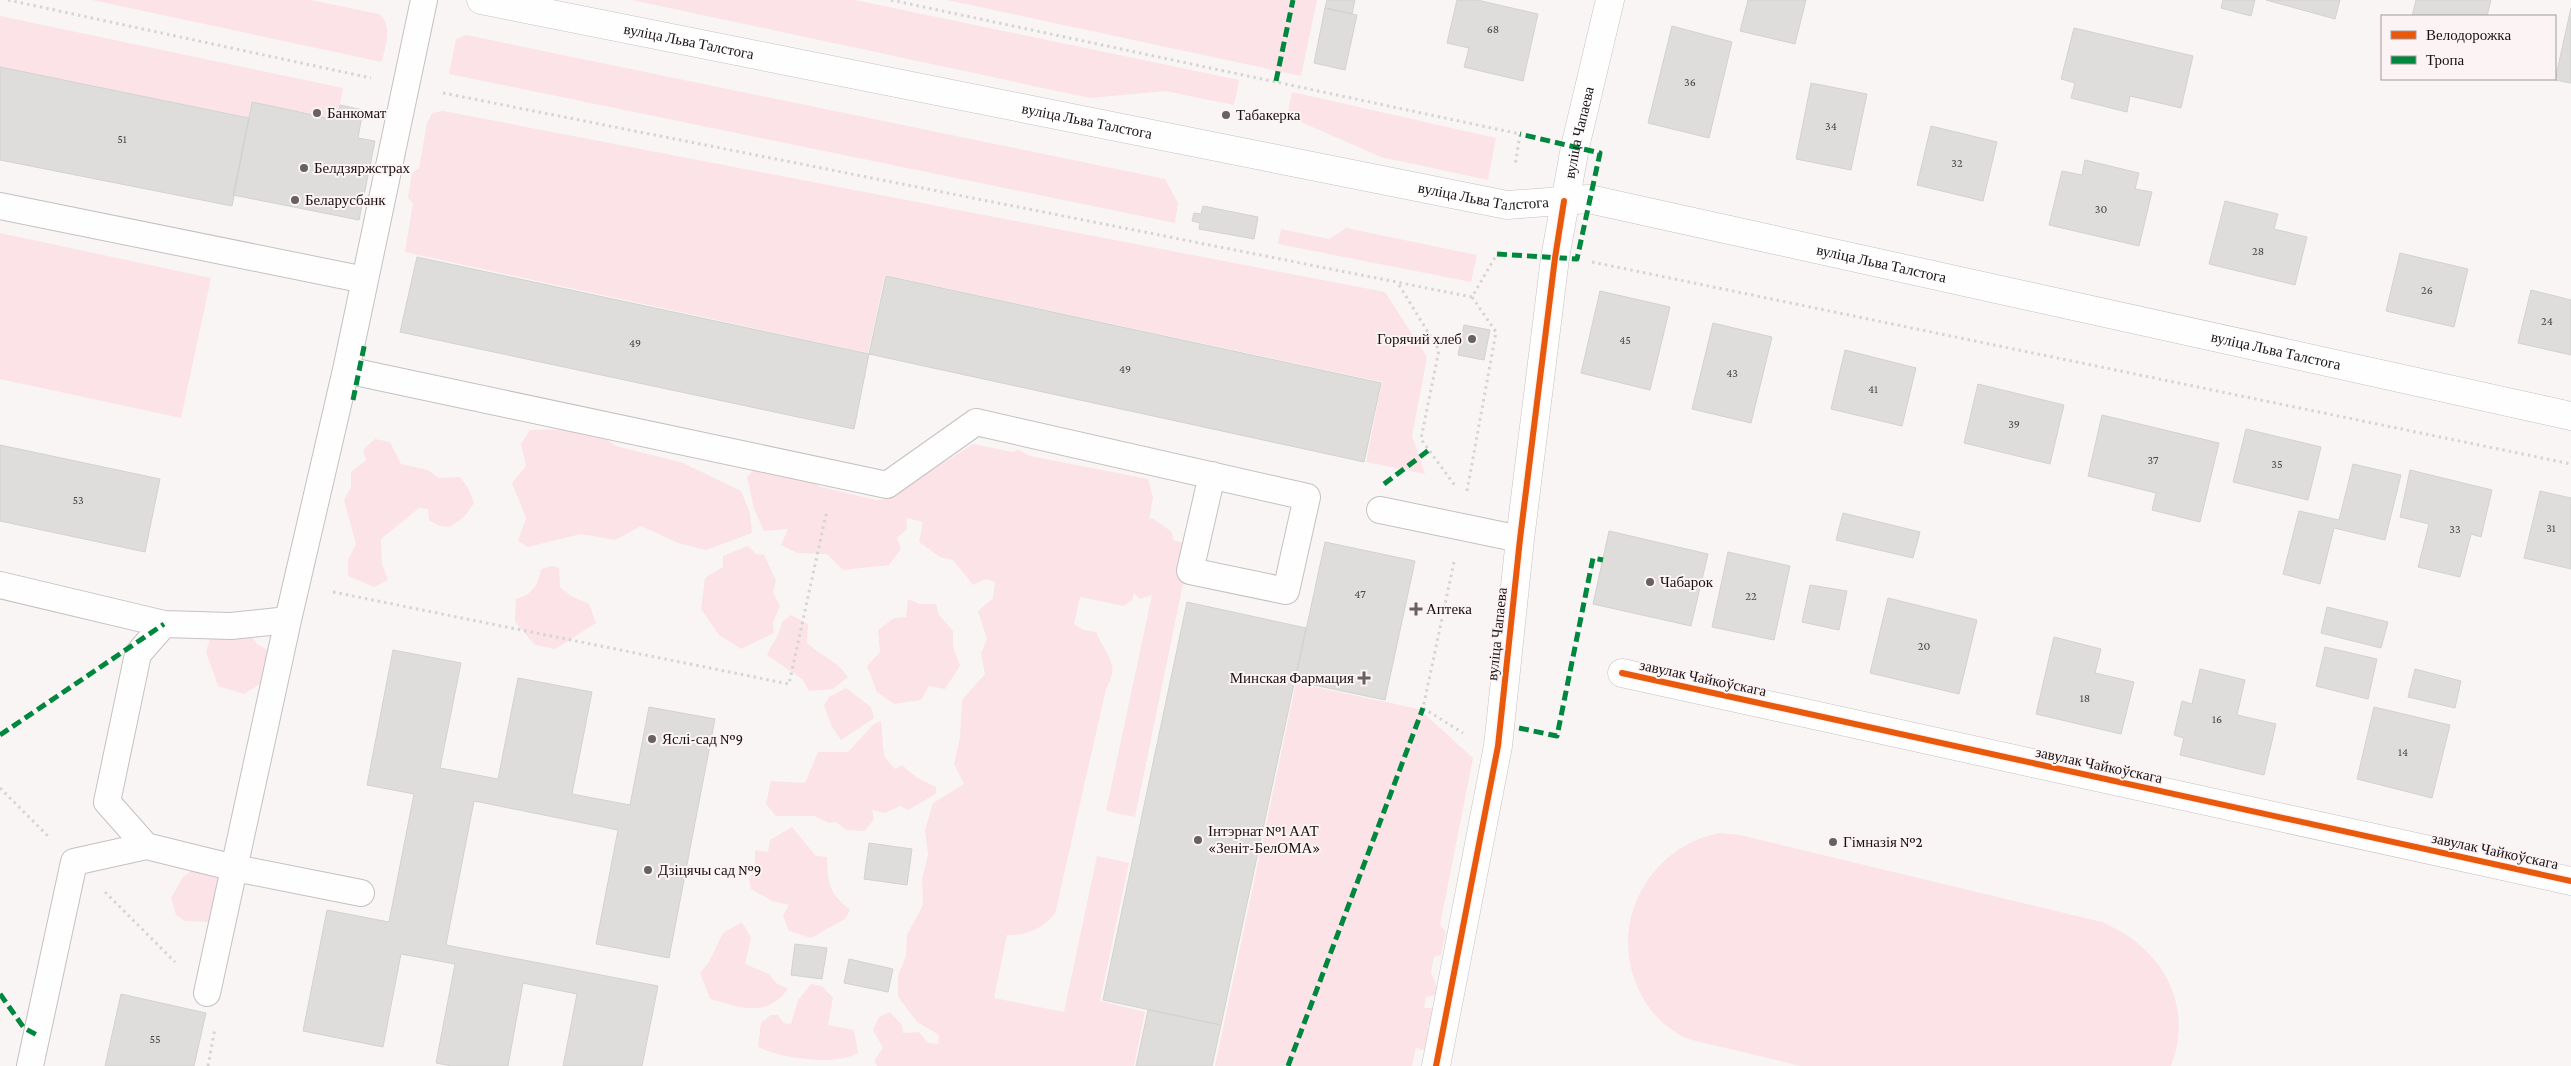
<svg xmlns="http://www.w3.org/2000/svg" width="2571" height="1066" font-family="'Crimson Pro',serif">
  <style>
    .green { fill: #fbe3e7 }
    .building { fill: #dedddb; stroke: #d2d2d0 }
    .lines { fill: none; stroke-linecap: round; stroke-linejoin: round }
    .lane-casing { stroke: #c6c0c0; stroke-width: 28 }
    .street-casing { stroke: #c6c0c0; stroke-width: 29 }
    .secondary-casing { stroke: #c6c0c0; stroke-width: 29 }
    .path { stroke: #d6d4d5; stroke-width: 3; stroke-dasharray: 2.5 4; stroke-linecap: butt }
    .lane { stroke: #fefefe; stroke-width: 26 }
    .street { stroke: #fefefe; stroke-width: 28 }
    .secondary { stroke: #fefefe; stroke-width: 28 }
    .quiet { stroke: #00873e; stroke-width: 5; stroke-dasharray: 10 5; stroke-linecap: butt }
    .cycleway-casing { stroke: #fcf3f4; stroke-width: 9 }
    .cycleway { stroke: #e8590c; stroke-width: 6 }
    .poi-dot { fill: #686161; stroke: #fcf3f4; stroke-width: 2 }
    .labels { text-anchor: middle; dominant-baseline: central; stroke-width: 4; stroke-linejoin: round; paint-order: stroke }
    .number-label { font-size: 12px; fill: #4c4646 }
    .street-label { font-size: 15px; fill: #191112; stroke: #fcf3f4 }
    .poi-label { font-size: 15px; fill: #191112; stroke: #fcf3f4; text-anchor: start }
  </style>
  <rect width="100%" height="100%" fill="#faf5f5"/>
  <path class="green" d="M92,0H311L379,14C394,27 385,45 382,62Z
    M632,0H855L1239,80L1234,105L1165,91L1090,98Z
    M947,0H1317L1301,76Z
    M0,16L343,88L337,119L251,102L248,117L0,67Z
    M466,35L1165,179L1178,203L1175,223L449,74L456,39Z
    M1292,92L1496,138L1488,180L1381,157L1287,116Z
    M443,111L1385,292L1427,357L1412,436L1425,474L1366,462L1382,382L885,275L868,353L405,252L413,203L408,198L412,173L419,168L427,123L432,113Z
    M1346,228L1477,255L1471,282L1278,244L1281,229L1329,239Z
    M0,233L211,278L181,418L0,379Z
    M530,430C560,429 592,428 616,446L683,463L741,491L750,513L752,533L706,550L678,543L641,526L615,540L581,534L528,547L518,541L526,518L512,483L526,466L521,444Z
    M375,439L390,442L401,464L428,470L438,478L460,477L468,488L474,503L465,516L450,527L440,526L429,520L428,509L419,508L381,539L382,564L388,580L374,587L348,576V560L356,544L344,500L351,487V472L366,460L363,450Z
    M973,444L1012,452L1019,450L1030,456L1148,479L1153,497L1149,520L1152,518L1172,532L1173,540L1191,545L1135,817L1106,811L1152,595L1140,599L1134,593L1132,600L1124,606L1080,597L1074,624L1083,630L1096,632C1106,656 1121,663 1106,689L1055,914C1040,930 1028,935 1007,935L994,998L1064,1012L1097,856L1129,863L1100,1001L1145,1012L1134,1066H877L874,1061L883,1048L873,1030L879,1017L890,1012L902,1025L903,1033L919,1032L928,1043L938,1044L939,1035L917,1022L898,997V976L906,956L907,935L923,905L922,879L928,855L925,830L933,803L964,784L954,764L960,738L962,700L985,674L981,653L987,639L978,611L993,598L995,582L986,579L973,585L953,560L940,557L919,542L923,522L906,518L907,529L897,538L901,549L889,565L843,570L827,554L797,553L781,545L788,529L764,531L754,509L747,477L754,470L798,475L821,487L877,500L887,499Z
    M748,546L756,554L764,555L776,580L773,592L780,606L773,623L774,633L741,649L719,635L701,609L705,578L723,567V556Z
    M552,566L559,568L560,587L571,596L589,604L596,623L555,649L535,645L515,622L516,599C534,593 537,587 541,569Z
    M908,599L920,604H936L939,615L953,631V647L960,666L945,689L929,686L921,700L894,704L877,692L867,666L880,652L878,630L894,618L906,617Z
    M791,615L808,624L807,643C821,656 838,661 848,677L833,689L809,691L802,679L767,655C772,643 780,635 782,622Z
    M247,629L257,644L269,651L263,682L244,694L218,686L206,652L211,635Z
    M1296,683L1419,709L1473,758L1440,925L1446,932L1441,955L1434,957L1431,972L1438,990L1436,995L1426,997L1424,1008H1434L1441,1016L1427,1026L1433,1035L1427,1049L1421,1050L1416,1047L1412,1066H1215Z
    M846,688L871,707L874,718L841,740L831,725L824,705L829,697Z
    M881,721L884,756L895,769L902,765L916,777L936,787V794L908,810L900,806L885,813L872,810L874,819L865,831L846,830L836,822L829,823L814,816H776L766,804L771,781L805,783L818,752H848L874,724Z
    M792,827L816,856L827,857C828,885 828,891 850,910L845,919L811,938L789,931L783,916L789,905L772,901L751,889L749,878L755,870V850L768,852L770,840Z
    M1719,833L1740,835L2102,922C2161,947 2195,1003 2171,1066H1801L1688,1039C1668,1030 1652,1015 1642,996C1605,929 1646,848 1719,833Z
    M194,869L223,871L218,910L209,922L185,921L176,915L171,898L183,877Z
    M742,922L751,938L745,964L769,974L776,983L788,989C765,1019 741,1007 710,999L700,973L709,962L723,933Z
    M811,984L822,986L833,998L828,1025L854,1030L858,1053C835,1066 782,1059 758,1047L761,1023L771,1015H778L784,1023L791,1024L798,1000Z"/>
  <path class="building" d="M1327,0H1355L1352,14L1325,8Z
    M1457,0H1477L1538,14L1523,81L1464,67L1469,48L1447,43Z
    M1748,0H1806L1795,44L1740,31Z
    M2223,0H2255L2251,16L2221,8Z
    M2266,0H2340L2335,19Z
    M2416,0H2491L2487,16H2412Z
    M1325,8L1357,15L1345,70L1314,63Z
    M2571,8V83L2555,80Z
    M1672,26L1732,42L1709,138L1648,123Z
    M2074,28L2193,56L2181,108L2130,96L2127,112L2071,98L2075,83L2061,79Z
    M0,67L249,118L232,206L0,160Z
    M1811,83L1867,94L1851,170L1796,159Z
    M252,102L337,120L340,105L363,110L358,138L375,141L359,220L233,195Z
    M1931,126L1997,142L1983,201L1917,185Z
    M2085,160L2139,173L2135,189L2152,192L2139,246L2049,225L2062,171L2082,175Z
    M2225,201L2278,214L2274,229L2307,237L2295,285L2209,264Z
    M1203,206L1258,217L1254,239L1199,229L1200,223L1192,221L1194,213L1201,214Z
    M2400,253L2468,269L2454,327L2386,311Z
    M417,257L869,354L854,429L400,332Z
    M886,276L1381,383L1364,462L869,354Z
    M2531,290L2571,300V355L2518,343Z
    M1600,291L1670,307L1650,390L1581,373Z
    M1713,323L1772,337L1751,423L1692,409Z
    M1464,325L1490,330L1484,360L1458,355Z
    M1845,350L1916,368L1902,426L1831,409Z
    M1978,384L2064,405L2050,464L1964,443Z
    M2102,415L2219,443L2200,522L2152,510L2156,493L2088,476Z
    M2246,429L2321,447L2308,500L2233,482Z
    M0,445L160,479L145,552L0,521Z
    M2353,464L2401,475L2385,540L2334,528L2320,584L2283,574L2299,511L2339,520Z
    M2410,470L2492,490L2481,537L2471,534L2460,577L2418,567L2429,524L2400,517Z
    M2540,491L2571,498V569L2524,558Z
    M1843,513L1920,532L1913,558L1836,540Z
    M1609,531L1708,554L1691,626L1593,604Z
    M1325,542L1415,561L1385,700L1295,681Z
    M1728,552L1790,566L1774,640L1712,627Z
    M1810,585L1847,591L1839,630L1802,622Z
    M1888,598L1977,620L1959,694L1870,673Z
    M1187,602L1306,628L1221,1025L1103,1000Z
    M2327,607L2388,622L2381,648L2321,633Z
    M2054,637L2101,649L2095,673L2134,682L2121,734L2036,714Z
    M2325,647L2377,659L2368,699L2316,686Z
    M393,650L461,663L440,768L498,779L518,678L592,692L572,794L630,805L649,707L715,719L669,958L596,944L618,830L474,801L446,945L658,986L642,1066H563L577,994L523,983L508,1066H451L436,1063L455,964L401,954L383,1047L303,1031L327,910L389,922L414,794L367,785Z
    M2200,669L2245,680L2237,715L2276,724L2264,775L2180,755L2184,738L2174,735L2182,701L2192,704Z
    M2415,669L2461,681L2455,708L2408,697Z
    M2374,707L2450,725L2432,798L2357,779Z
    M869,843L912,849L907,885L864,879Z
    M795,944L827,948L822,979L791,975Z
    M849,959L893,969L888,992L844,983Z
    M121,994L206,1013L194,1066H105Z
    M1148,1010L1221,1025L1212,1066H1136Z"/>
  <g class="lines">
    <g class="lane-casing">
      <path id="lane" d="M0,206L365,280
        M346,370L887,485L976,422L1307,497L1286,591L1190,571L1212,475
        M1380,510L1520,539
        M0,585L164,624
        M146,846L235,868L361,893
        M207,993L288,620L346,370L424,0
        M30,1066L74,862L146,846L107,802L138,654L164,624L231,626L288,620"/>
    </g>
    <g class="street-casing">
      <path id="street" d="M1622,673L2571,881"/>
    </g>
    <g class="secondary-casing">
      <g id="secondary">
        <path id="s1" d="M481,0L1507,205L1589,199L2571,416"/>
        <path id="s2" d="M1436,1066L1498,746L1520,539L1555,258L1575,147L1610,0"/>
      </g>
    </g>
    <path class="path" d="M8,0L371,78
      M891,0L1520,134L1515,166
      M443,93L1472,297L1497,254
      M1592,262L2571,464
      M1399,285L1439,350L1421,439L1456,487
      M1467,491L1496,332L1472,297
      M1454,562L1423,708L1463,733
      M333,592L789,684L827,510
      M0,788L49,837
      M105,892L175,962
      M208,1066L215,1028"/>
    <use href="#lane" class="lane"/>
    <use href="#street" class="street"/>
    <use href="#secondary" class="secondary"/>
    <path class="quiet" d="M1276,81L1293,0
      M1497,254L1577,259L1600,153L1520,134
      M353,400L365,342
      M1384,484L1429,450
      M1519,728L1557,736L1593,558L1603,560
      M0,735L164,624
      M0,994L24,1028L37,1035
      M1288,1066L1423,708"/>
    <g class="cycleway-casing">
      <path id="cycleway" d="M1622,673L2571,881
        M1436,1066L1498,746L1520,539L1555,258L1564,201"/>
    </g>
    <use href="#cycleway" class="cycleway"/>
  </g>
  <g class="poi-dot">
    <circle cx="317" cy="113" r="5"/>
    <circle cx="1226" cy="115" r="5"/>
    <circle cx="304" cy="168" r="5"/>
    <circle cx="295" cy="200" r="5"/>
    <circle cx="1472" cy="339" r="5"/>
    <circle cx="1650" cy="582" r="5"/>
    <path d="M1413.5 601.5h5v5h5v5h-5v5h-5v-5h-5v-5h5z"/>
    <path d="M1361.5 670.5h5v5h5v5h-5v5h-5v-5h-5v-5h5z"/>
    <circle cx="652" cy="739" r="5"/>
    <circle cx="1198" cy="840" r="5"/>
    <circle cx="1833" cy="842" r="5"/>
    <circle cx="648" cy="870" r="5"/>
  </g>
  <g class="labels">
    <g class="number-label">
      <text x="1493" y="29">68</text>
      <text x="1690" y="82">36</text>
      <text x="1831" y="126">34</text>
      <text x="122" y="139">51</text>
      <text x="1957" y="163">32</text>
      <text x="2101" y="209">30</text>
      <text x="2258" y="251">28</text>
      <text x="2427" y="290">26</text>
      <text x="2547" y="321">24</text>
      <text x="1625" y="340">45</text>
      <text x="635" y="343">49</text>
      <text x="1125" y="369">49</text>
      <text x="1732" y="373">43</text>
      <text x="1873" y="389">41</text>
      <text x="2014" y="424">39</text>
      <text x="2153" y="460">37</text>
      <text x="2277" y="464">35</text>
      <text x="78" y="500">53</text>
      <text x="2551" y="528">31</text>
      <text x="2455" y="529">33</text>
      <text x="1360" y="594">47</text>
      <text x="1751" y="596">22</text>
      <text x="1924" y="646">20</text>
      <text x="2085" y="698">18</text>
      <text x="2217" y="719">16</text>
      <text x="2403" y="752">14</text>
      <text x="155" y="1039">55</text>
    </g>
    <g class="street-label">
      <text stroke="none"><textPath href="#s1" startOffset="212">вуліца Льва Талстога</textPath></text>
      <text stroke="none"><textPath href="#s1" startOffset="618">вуліца Льва Талстога</textPath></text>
      <text stroke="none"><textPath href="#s2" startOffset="945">вуліца Чапаева</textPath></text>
      <text stroke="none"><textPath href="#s1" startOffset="1022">вуліца Льва Талстога</textPath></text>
      <text stroke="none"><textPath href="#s1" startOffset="1428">вуліца Льва Талстога</textPath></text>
      <text stroke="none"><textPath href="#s1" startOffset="1832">вуліца Льва Талстога</textPath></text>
      <text transform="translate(1497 634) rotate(-84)">вуліца Чапаева</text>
      <text transform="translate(1703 678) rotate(12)">завулак Чайкоўскага</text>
      <text transform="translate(2099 765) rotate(12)">завулак Чайкоўскага</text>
      <text transform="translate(2495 851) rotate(12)">завулак Чайкоўскага</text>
    </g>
    <g class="poi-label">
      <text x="327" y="113">Банкомат</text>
      <text x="1236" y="115">Табакерка</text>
      <text x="314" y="168">Белдзяржстрах</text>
      <text x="305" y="200">Беларусбанк</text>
      <text x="1462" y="339" text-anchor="end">Горячий хлеб</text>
      <text x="1660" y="582">Чабарок</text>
      <text x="1426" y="609">Аптека</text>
      <text x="1354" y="678" text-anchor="end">Минская Фармация</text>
      <text x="662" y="739">Яслі-сад №9</text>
      <text x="1208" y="831">Інтэрнат №1 ААТ<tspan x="1208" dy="17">«Зеніт-БелОМА»</tspan></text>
      <text x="1843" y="842">Гімназія №2</text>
      <text x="658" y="870">Дзіцячы сад №9</text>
    </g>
  </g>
  <rect x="2381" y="15" width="175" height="65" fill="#fcf3f4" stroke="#a1999a"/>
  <rect x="2391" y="31" width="25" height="8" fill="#e8590c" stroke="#a1999a"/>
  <text x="2426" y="40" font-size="15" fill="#191112">Велодорожка</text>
  <rect x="2391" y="56" width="25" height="8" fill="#00873e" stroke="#a1999a"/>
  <text x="2426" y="65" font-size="15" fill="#191112">Тропа</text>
</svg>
